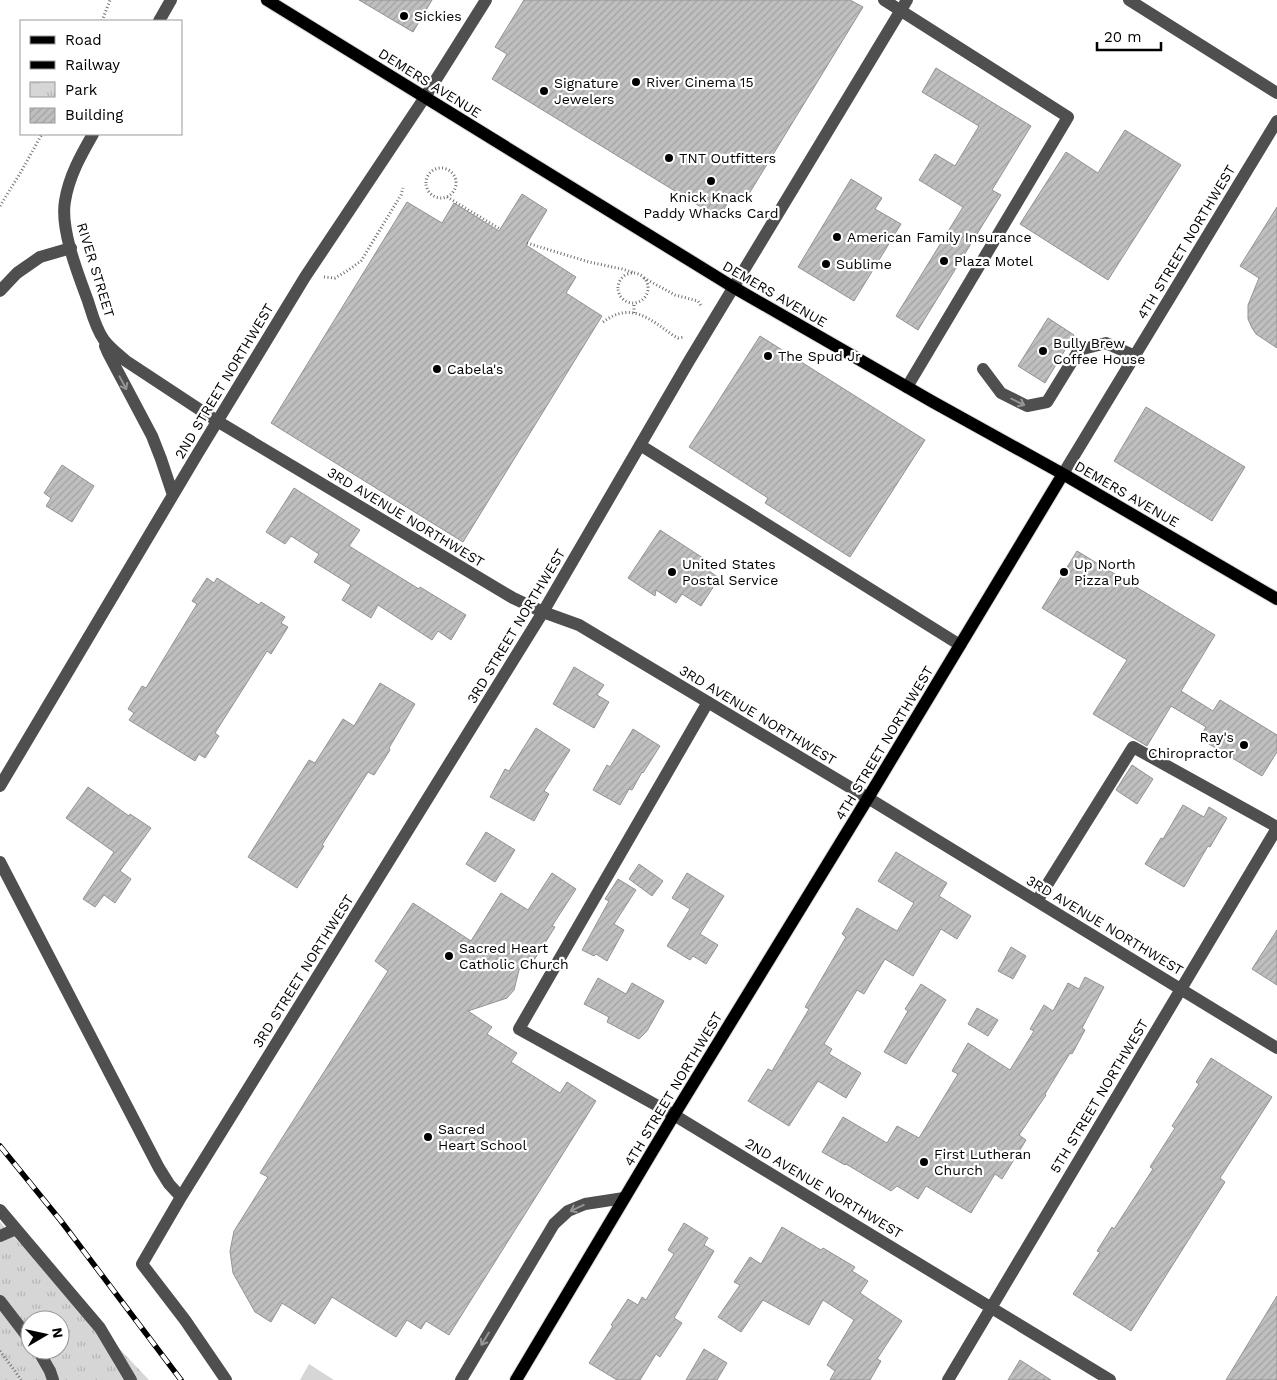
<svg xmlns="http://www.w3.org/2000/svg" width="1277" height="1380" font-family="'Work Sans',sans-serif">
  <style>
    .grass { fill: #d6d6d6 }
    .park { fill: url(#park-tufts); fill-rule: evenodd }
    .building { fill: url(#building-hatch); stroke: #939393 }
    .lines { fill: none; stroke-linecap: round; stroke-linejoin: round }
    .major-casing { stroke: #dbdbdb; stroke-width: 14 }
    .path { stroke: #717171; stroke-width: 3; stroke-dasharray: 1 2.5; stroke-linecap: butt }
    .minor { stroke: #4f4f4f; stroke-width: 12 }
    .major { stroke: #000; stroke-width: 12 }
    .rail-casing { stroke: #000; stroke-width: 5.5 }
    .rail { stroke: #fff; stroke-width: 4; stroke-dasharray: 11; stroke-linecap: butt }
    .oneway { stroke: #959595 }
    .poi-dot { fill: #000; stroke: #fff; stroke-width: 2 }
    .labels { text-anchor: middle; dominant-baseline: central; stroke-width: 4.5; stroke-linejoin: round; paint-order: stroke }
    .poi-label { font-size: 14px; fill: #000; stroke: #fff; text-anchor: start }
    .street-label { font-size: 14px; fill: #000; stroke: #fff }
  </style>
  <defs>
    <pattern id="park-tufts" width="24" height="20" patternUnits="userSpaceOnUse" patternTransform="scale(1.25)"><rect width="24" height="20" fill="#d6d6d6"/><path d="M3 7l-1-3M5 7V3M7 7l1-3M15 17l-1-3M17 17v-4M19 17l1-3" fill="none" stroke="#b6b6b6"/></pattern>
    <pattern id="building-hatch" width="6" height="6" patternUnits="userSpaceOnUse" patternTransform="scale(1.25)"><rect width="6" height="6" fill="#bfbfbf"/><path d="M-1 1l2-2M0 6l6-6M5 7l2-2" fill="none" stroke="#a2a2a2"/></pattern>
  </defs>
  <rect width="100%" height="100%" fill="#fff"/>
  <path class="grass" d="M309,1364L334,1380H300Z"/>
  <path class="park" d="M0,1222L149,1380H0ZM30,1320H60V1350H30Z"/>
  <path class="building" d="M359,0H432L413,32Z
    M524,0H850L863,7L744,202L732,195L719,218L492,79L507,54L495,47Z
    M936,68L1031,126L992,190L1001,195L918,330L896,316L963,207L919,180L935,154L955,166L979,126L922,92Z
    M1125,130L1181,165L1108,280L1020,224L1066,152L1098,173Z
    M851,179L882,198L875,209L901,224L854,301L798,267Z
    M522,194L547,210L526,245L576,277L566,293L602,316L463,542L271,423L407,202L442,223L454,203L499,231Z
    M1277,207V348L1256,334L1252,328L1248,319V305L1259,278L1240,266Z
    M1048,318L1074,335L1045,383L1018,366Z
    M760,336L925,440L850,557L765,503L768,498L689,447Z
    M1146,407L1245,467L1212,521L1114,461Z
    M62,465L94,486L72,522L46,506L51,498L44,493Z
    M294,488L360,530L349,546L419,589L420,587L466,615L451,640L438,631L432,640L378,605L371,618L342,600L351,585L314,562L319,554L291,536L285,544L266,532Z
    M660,530L706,560L702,566L719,578L701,606L682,594L676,603L656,590L655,596L628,578Z
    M1077,551L1215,635L1181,691L1213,711L1220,700L1277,735V752L1262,776L1199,738L1206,727L1171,706L1147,746L1093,714L1127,660L1042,608Z
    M207,578L214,583L217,578L259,605L261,602L285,617L281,623L288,627L271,654L267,651L215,733L219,736L205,758L199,754L195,761L129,720L134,713L128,709L142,686L146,688L197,604L192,601Z
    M574,667L604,685L597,695L609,702L594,728L553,704Z
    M380,683L415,704L389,748L390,750L374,775L368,772L322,845L324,846L297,888L248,857L309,760L315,763L343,719L354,726Z
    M536,728L570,750L544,791L549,794L534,821L490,797L505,769L509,771Z
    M633,729L660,746L643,773L642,772L632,790L629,789L620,805L593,790L607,765L610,767Z
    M1132,765L1153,779L1137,804L1116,790Z
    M88,787L129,816L130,814L151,828L120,871L131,879L115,903L104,895L95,907L83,899L114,852L66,818Z
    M1183,805L1204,817L1209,807L1227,818L1210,847L1208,846L1184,887L1145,864L1161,838L1163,839Z
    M486,832L515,850L495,882L466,864Z
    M896,852L947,883L939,896L971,916L957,939L941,929L913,976L885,959L864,994L857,990L824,1044L832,1049L829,1054L861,1073L846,1098L818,1081L789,1126L748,1101L768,1069L772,1071L809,1009L805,1007L846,937L842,934L857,908L897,931L914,903L878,881Z
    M639,864L663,881L652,896L629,879Z
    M552,873L576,889L552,926L555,927L529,968L521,962L514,990L507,998L468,1011L492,1027L487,1034L517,1053L511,1062L560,1093L567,1082L596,1101L449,1335L426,1321L421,1329L407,1320L396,1337L332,1297L315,1324L282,1303L271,1322L255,1312L233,1273L230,1251L234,1231L268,1177L260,1173L388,971L375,961L413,903L471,941L501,893L528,910Z
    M687,873L724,896L700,934L718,945L706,964L693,956L690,960L667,946L690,909L672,898Z
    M618,879L636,890L614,924L624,930L607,961L596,954L594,956L582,950L609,901L605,899Z
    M1277,930V985L1252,969Z
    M1011,947L1026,956L1013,979L998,971Z
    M1085,977L1104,987L1082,1028L1085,1030L1072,1054L1070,1053L1045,1094L1046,1095L1019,1135L1026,1140L1002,1179L995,1174L971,1213L926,1186L918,1199L897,1186L891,1191L846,1164L845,1165L822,1152L843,1117L887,1143L897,1126L919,1138L958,1074L952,1071L968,1043L1010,1070L1034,1031L1030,1029L1044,1005L1053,1011L1068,983L1079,989Z
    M598,978L626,994L632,983L664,1001L647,1031L639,1039L607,1022L609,1017L584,1004Z
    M921,984L946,1000L906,1064L884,1052L908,1011L905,1009Z
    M977,1008L998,1020L988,1036L968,1024Z
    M1211,1058L1272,1097L1220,1178L1225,1182L1131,1331L1073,1294L1100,1252L1097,1251L1112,1227L1114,1229L1153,1169L1150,1167L1175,1128L1172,1126L1199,1084L1196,1082Z
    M684,1223L708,1238L704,1245L714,1251L674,1318L682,1323L660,1357L656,1354L640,1380H617L589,1363L613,1326L611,1325L628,1299L638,1305L642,1297L646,1300L674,1254L668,1250Z
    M782,1227L821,1250L823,1248L855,1267L852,1271L868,1281L860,1293L902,1321L877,1359L881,1361L870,1380H830L835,1371L827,1365L854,1320L823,1300L809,1325L763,1300L741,1332L718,1317L740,1285L734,1282L750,1257L761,1264Z
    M1277,1296V1380H1226Z
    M704,1349L727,1363L717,1380H686Z
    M1020,1360L1051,1380H1008Z"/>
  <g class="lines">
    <g class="major-casing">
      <path id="major" d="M267,0L733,287L933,402L1063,474L1277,599
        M516,1380L674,1115L868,798L1063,474"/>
    </g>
    <path class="path" d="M102,21L110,0
      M426 183a15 15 0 1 1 30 0a15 15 0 1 1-30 0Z
      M447,197L500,229
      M0,206L22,170L42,134
      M527,243L589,262L622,269L635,273
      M618 288a15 15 0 1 1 30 0a15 15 0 1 1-30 0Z
      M324,277L335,278L347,271L361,261L401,195L403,188
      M644,278L675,295L698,301L702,307
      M634,313V303
      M603,322C631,301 650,319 674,336L678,338L684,337
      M0,1351L15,1371L21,1380"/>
    <path class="minor" d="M884,0L1068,117L907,387
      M1129,0L1277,93
      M159,21L171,0
      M93,134C81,155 69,176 65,201C60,229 78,274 88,301C92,314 96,329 104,340C110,348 118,354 126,361L217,421L513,598L543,612L579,625L868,798L1277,1048
      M0,291L17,273L40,257L71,248
      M105,346L108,353L152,436L161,459L173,495
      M983,369L1001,393L1027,406L1047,402L1079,350L1106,343L1135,356
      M640,445L960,645
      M1063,474L1277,121
      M708,702L519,1029L674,1115L1110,1380
      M0,786L198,453L305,277L425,97L486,0
      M0,862L159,1168L169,1184L181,1197
      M1037,901L1133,747L1277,827
      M0,1210L100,1328L131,1380
      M0,1236L16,1229
      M0,1301L30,1340
      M38,1350L50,1371L53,1380
      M226,1380L185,1320L142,1264L181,1197L543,612L689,361L907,0
      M461,1380L554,1224L568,1211L585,1204L624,1198
      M948,1380L1277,828"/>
    <use href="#major" class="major"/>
    <g class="rail-casing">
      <path id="rail" d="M0,1146L61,1221L181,1380"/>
    </g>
    <use href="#rail" class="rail"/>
  </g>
  <defs><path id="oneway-shaft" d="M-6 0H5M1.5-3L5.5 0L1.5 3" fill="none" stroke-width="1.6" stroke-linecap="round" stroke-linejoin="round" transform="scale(1.25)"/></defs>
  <g class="oneway">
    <use href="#oneway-shaft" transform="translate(123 383) rotate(62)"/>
    <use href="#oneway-shaft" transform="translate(1018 402) rotate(26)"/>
    <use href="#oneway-shaft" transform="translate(577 1208) rotate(155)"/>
    <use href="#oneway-shaft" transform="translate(485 1339) rotate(121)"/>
  </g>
  <g class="poi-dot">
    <circle cx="404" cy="16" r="5"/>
    <circle cx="636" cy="82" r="5"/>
    <circle cx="544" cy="91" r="5"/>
    <circle cx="669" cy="158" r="5"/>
    <circle cx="711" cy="181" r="5"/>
    <circle cx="837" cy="237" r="5"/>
    <circle cx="944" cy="261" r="5"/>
    <circle cx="826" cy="264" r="5"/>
    <circle cx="1043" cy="351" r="5"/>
    <circle cx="768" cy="356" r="5"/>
    <circle cx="437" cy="369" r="5"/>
    <circle cx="672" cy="572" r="5"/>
    <circle cx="1064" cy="572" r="5"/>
    <circle cx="1244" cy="745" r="5"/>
    <circle cx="449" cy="956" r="5"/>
    <circle cx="428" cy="1137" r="5"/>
    <circle cx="924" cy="1162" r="5"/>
  </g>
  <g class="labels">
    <g class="poi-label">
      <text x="414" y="16">Sickies</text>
      <text x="646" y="82">River Cinema 15</text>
      <text x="554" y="83">Signature<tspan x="554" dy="16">Jewelers</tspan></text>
      <text x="679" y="158">TNT Outfitters</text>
      <text x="711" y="197" text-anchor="middle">Knick Knack<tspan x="711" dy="16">Paddy Whacks Card</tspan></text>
      <text x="847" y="237">American Family Insurance</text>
      <text x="954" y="261">Plaza Motel</text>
      <text x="836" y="264">Sublime</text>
      <text x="1053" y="343">Bully Brew<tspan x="1053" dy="16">Coffee House</tspan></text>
      <text x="778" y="356">The Spud Jr</text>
      <text x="447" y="369">Cabela's</text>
      <text x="682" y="564">United States<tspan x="682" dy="16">Postal Service</tspan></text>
      <text x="1074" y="564">Up North<tspan x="1074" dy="16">Pizza Pub</tspan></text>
      <text x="1234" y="737" text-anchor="end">Ray's<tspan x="1234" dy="16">Chiropractor</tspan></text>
      <text x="459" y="948">Sacred Heart<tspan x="459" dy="16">Catholic Church</tspan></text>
      <text x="438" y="1129">Sacred<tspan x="438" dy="16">Heart School</tspan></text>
      <text x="934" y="1154">First Lutheran<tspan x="934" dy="16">Church</tspan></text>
    </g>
    <g class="street-label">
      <text transform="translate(430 83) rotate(32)">DEMERS AVENUE</text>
      <text transform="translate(1186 242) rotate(-59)">4TH STREET NORTHWEST</text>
      <text transform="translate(96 270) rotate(73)">RIVER STREET</text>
      <text transform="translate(775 294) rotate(30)">DEMERS AVENUE</text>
      <text transform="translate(224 381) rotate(-59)">2ND STREET NORTHWEST</text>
      <text transform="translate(1127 494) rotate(30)">DEMERS AVENUE</text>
      <text transform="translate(406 517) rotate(31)">3RD AVENUE NORTHWEST</text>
      <text transform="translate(516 626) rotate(-59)">3RD STREET NORTHWEST</text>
      <text transform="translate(758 715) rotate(31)">3RD AVENUE NORTHWEST</text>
      <text transform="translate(884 743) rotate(-59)">4TH STREET NORTHWEST</text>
      <text transform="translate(1105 925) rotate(31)">3RD AVENUE NORTHWEST</text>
      <text transform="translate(303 971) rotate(-58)">3RD STREET NORTHWEST</text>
      <text transform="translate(673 1089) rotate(-59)">4TH STREET NORTHWEST</text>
      <text transform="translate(1099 1096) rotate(-59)">5TH STREET NORTHWEST</text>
      <text transform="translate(824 1188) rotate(31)">2ND AVENUE NORTHWEST</text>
    </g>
  </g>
  <rect x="20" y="20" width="162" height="115" fill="#ffffff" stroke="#999999"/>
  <rect x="30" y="36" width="25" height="8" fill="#000000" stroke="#999999"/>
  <text x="65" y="45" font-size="15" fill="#000000">Road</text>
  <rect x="30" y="61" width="25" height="8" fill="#000000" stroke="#999999"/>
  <text x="65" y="70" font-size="15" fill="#000000">Railway</text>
  <rect x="30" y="82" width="25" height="15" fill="url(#park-tufts)" stroke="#999999"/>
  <text x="65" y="95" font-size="15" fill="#000000">Park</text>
  <rect x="30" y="108" width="25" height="15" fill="url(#building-hatch)" stroke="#999999"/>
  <text x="65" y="120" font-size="15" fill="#000000">Building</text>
  <g transform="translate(45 1335) rotate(81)"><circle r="24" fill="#ffffff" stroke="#999999"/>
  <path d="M0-4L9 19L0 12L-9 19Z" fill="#000000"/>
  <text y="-8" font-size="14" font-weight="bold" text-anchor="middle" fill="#000000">N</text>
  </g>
  <path d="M1097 42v8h64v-8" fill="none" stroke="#000000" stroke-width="2.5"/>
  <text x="1104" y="42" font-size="15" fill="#000000" stroke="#ffffff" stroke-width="4" paint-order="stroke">20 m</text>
</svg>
